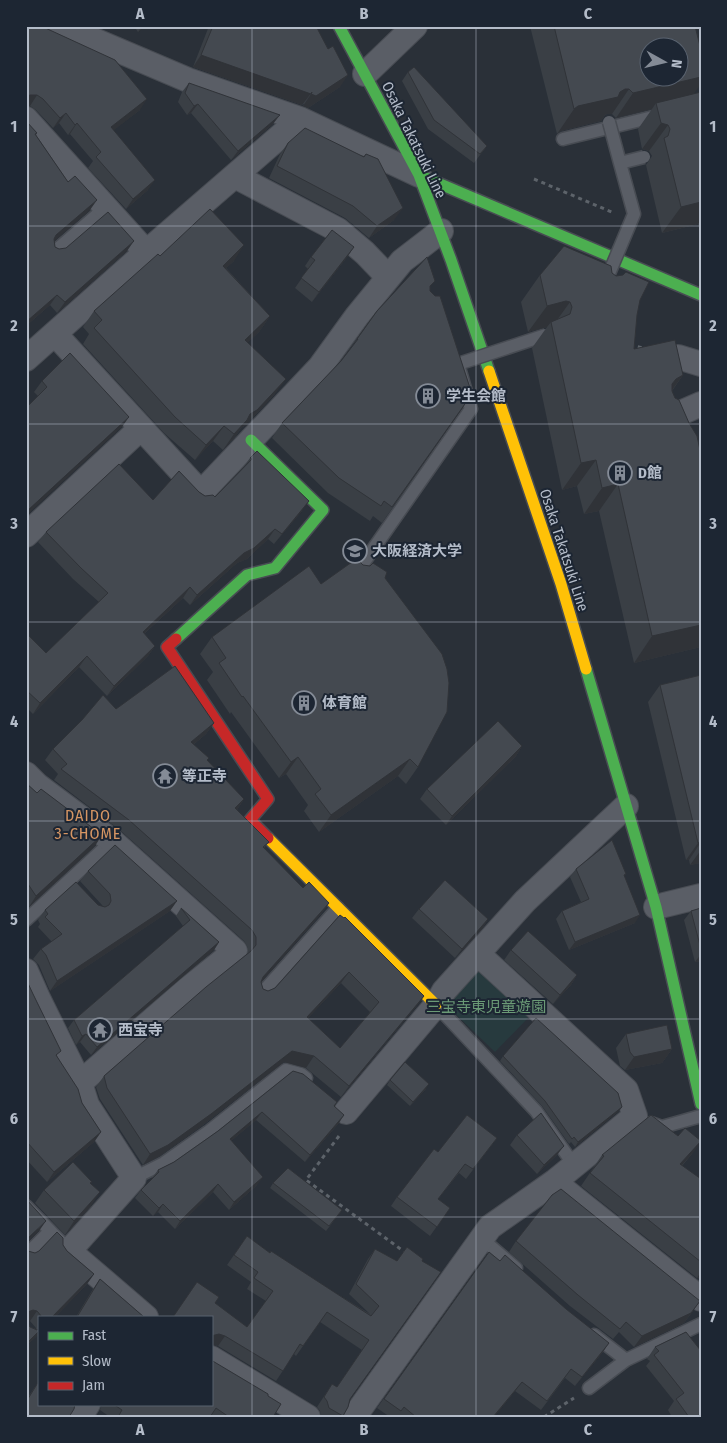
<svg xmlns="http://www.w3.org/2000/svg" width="727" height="1443" font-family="'Fira Sans Condensed','Noto Sans JP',sans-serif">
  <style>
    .green { fill: #273a3e }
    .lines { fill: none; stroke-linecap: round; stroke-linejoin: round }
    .lane-casing { stroke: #484c53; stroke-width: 15 }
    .street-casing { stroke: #484c53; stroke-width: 26 }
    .fast-casing { stroke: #484c53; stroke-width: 14 }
    .slow-casing { stroke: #484c53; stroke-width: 14 }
    .jam-casing { stroke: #484c53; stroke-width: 14 }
    .path { stroke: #5d636a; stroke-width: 3; stroke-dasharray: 4 4; stroke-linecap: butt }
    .lane { stroke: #5a5e66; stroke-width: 12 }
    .street { stroke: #5a5e66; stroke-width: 24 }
    .fast { stroke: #4caf50; stroke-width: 11 }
    .slow { stroke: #ffc107; stroke-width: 11 }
    .jam { stroke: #c62828; stroke-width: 11 }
    .lane-bridge-casing { stroke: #484c53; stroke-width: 15; stroke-linecap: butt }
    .lane-bridge { stroke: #5a5e66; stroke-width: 12 }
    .wall { fill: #3a3f45; fill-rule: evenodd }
    .shaded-wall { fill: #303338 }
    .building { fill: #444950; stroke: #303338; fill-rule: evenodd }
    .grid { fill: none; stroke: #b4bcc9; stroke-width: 1; stroke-opacity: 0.55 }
    .labels { text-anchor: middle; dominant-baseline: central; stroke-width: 4; stroke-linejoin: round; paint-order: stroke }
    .street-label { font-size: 15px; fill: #b4bcc9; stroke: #1d2633 }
    .poi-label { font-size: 15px; font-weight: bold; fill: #b4bcc9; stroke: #1d2633; text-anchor: start }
    .park-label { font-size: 15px; fill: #6b9a76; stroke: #1d2633 }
    .neighbourhood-label { font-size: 16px; letter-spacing: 1px; fill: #d59563; stroke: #1d2633 }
    .neatline { fill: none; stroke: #b4bcc9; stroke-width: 2 }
    .grid-label { font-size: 16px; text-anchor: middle; font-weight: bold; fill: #b4bcc9 }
  </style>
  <rect width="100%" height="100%" fill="#2a3038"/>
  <path class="green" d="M483,966L532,1014L495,1052L446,1005Z"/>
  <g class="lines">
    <g class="lane-casing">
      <path id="lane" d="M563,139L661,115
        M54,252L106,207
        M26,920L112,841
        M261,994L338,908
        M436,1005L536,1111L574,1165
        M651,1123L662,1127L701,1116
        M134,1178L164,1163L208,1132L286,1070L301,1074L306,1078
        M26,1206L66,1247
        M482,1239L516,1268
        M26,1255L50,1231
        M594,1335L626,1360
        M589,1388L626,1360L701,1324"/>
    </g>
    <g class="street-casing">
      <path id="street" d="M61,26L188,80L300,119L419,175
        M365,74L415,26
        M26,119L146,252
        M235,176L338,230L365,253L388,277
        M55,334L201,493L320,367L357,316L402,261L441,231
        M678,357L701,364
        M26,359L135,262L300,119
        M685,411L701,404
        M26,535L141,428
        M26,774L37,785L112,841L235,951L189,988L80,1083
        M656,907L701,896
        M26,971L38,998L80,1083L87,1105L134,1178L69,1251L146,1317
        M346,1112L436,1005L444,991L525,901L626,806
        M554,1182L701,1299
        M211,1358L308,1417
        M80,1417L88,1404
        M354,1417L490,1227L554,1182L635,1116L626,1090L478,954"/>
    </g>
    <g class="fast-casing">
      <path id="fast" d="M339,26L419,175L451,260L489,371
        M419,175L701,295
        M176,639L247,575L275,568L323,510L251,440
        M586,669L656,907L701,1104"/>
    </g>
    <g class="slow-casing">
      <path id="slow" d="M489,371L561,584L586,669
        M268,838L436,1005"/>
    </g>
    <g class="jam-casing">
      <path id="jam" d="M176,639L167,647L268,799L250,820L268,838"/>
    </g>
    <path class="path" d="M534,179L614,213
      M630,345L643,348
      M339,1136L306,1180L406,1253
      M544,1417L574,1398"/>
    <use href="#lane" class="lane"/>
    <use href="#street" class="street"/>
    <use href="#fast" class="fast"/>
    <use href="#slow" class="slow"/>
    <use href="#jam" class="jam"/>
    <g class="lane-bridge-casing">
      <path id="lane-bridge" d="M609,122L620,163L644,157
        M605,283L634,214L620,163
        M355,575L471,409L458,364L546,335"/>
    </g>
    <use href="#lane-bridge" class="lane-bridge"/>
  </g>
  <path class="wall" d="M26,26L140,110L113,130L148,190L126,209L88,168L93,161L70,134L68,135L59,123L53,128L36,110L30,106H26Z
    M134,26H145L138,32Z
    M209,26H279L340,87L308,108L303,106L304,104L302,105L193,67Z
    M530,26H695L694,94L701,92V237L698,224L662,233L646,165L652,156L649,151L642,149L638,129L652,109L616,118L612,114H607L605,115L601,121L561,131L557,134Z
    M408,72L487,146L480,155L474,163L428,129L402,81Z
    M189,83L273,124L231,160L191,113L187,115L178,102L182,92Z
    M26,121L37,133L36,135L68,182L90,210L54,241L55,247L59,249L127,251L57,313L50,305L26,326Z
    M288,143L364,156L366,154L394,220L369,238L345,218L269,178L280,154Z
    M160,256L234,261L226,268L270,316L259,332L247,343L275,394L246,425L241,428L236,436L223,450L213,441L195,460L164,433L83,344L89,334L83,327L94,311Z
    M348,256L312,302L295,288L308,269L305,266L311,257Z
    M612,273L640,300L637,315L634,349L683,375L672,391L701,455V647L634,663L599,511L584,514L577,486L562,490L532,348L547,327L528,332L521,302L540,275Z
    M430,288V291L472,394L382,523L373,516L370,521L328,493L272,438L282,423L341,361L377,311Z
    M42,381L122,427L38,396L34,392Z
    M250,458L302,511L274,544L268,539L247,559L237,563L190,605L183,598L144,634L155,646L148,656L107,696L79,667L33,714L26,707V633L46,653L99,602L73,579L38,542L46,532L153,500L199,492L205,496L215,497L244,467Z
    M359,561L363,565L385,578L418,767L406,784L398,776L319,832L304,811L308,805L286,774L279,778L231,712L230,714L207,680L213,672L200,654L212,637L321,584Z
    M701,675V863L690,865L689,860H686L648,702L660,685Z
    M116,709L214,723L206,734L193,745L244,799L237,810L269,842L264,848L303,888L329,903L321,914L261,982L263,989L268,991L275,988L340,915L424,996L416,1007L341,1097L306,1068L284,1062L203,1125L160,1156L143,1165L100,1099L96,1087L104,1076L248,953V948L244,941L121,831L54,780L58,774L45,760L53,749ZM341,983L370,1012L340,1048L308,1018Z
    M522,746L516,756L446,825L420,799L427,789Z
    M26,783L95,846L29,907L26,903Z
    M576,869L625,877L635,923L569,950L556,919L562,911L581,902L570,877Z
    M88,871L170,911L50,991L39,965L33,959L41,949L52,942L38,927L40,924L38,920L45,910L98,905L103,907L102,905L80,881Z
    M181,908L219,942L214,950L91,1055L80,1042L76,1045L68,1028L74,1020L183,926L176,916Z
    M701,908V961L695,962L684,920L691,911Z
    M419,909L488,919L482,929L455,958L412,918Z
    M511,950L577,975L571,985L553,1004L504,960Z
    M26,979L57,1056L82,1103L101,1132L94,1142L47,1182L26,1159Z
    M626,1034L672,1049L662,1063L625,1070L620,1066L616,1048Z
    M503,1056L622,1107L619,1111L575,1147L571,1142L569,1144L542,1106L500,1061Z
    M293,1071L337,1102L334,1106L339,1123L305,1162L256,1120L231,1141L257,1185L229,1210L213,1192L175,1229L158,1212L153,1216L135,1198L141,1190L153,1179L152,1178L158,1170L174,1162L218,1131Z
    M390,1080L426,1089L410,1106L387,1085Z
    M517,1135L557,1155L537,1174L510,1145Z
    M497,1138L466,1179L459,1173L438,1199L450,1208L430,1236L391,1206L397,1197L438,1152Z
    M692,1154L682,1166L701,1179V1277L697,1278L581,1186L602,1155Z
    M90,1183L91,1206L65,1235L35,1203L44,1190Z
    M273,1183L342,1210L326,1231L270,1188Z
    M247,1236L270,1253L370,1314L349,1294L368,1259L375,1249L397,1261L348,1407L342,1417H321L320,1411L317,1407L332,1384L337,1387L362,1350L320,1322L296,1356L294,1354L276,1381L218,1346L211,1344L215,1303L247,1327L266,1301L247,1289L251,1282L227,1265Z
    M516,1241L693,1311L684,1323L634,1347L619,1332L613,1339L570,1306L509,1252Z
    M63,1245L67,1251L94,1274L87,1284L55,1317H39V1334L26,1346V1320L30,1327L36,1329V1328L30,1321L28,1251L35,1253Z
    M489,1252L603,1352L575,1386L565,1378L541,1410L515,1391L494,1417H398L397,1416L390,1417L377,1408Z
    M100,1279L144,1317H76L93,1289Z
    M686,1332L701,1417H672L668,1410L674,1401L646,1366L650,1361L647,1359L655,1347Z
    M39,1381L26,1417V1400Z
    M268,1396L273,1417H110L100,1410L102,1404H211Z"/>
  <path class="shaded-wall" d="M142,26H145L138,32Z
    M201,55L312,92L302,105L193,67Z
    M348,75L340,87L308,108L303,106L311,94Z
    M701,77V84L689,100L656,103L652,109L616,118L633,93Z
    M625,89H629L612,114H607L605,115L601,121L561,131L557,134L574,109L578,106L620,92Z
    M30,95H37L30,106H26V97Z
    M147,99L140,110L104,138L111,127Z
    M198,104L191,113L187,115L194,106Z
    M66,113L59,123L53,128L60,118Z
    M280,115L273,124L231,160L238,151Z
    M77,123L70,134L68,135L75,125Z
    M661,123L668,125L649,151L642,149Z
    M155,180L148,190L126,209L133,199Z
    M97,200L90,210L49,246L56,235Z
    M701,202V220L698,224L662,233L681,207Z
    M403,208L394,220L369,238L377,226Z
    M134,241L127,251L57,313L65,302Z
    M244,245L234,261L212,281L223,266Z
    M354,247L348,256L312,302L319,292Z
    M57,295L50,305L26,326V322Z
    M566,301L570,302L552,327L551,322L547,327L528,332L547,306Z
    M270,316L259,332L234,356L245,340Z
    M683,375L664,401L657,406L676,379Z
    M286,379L275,394L246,425L241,428L236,436L223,450L234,434L250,414Z
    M129,417L122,427L26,516V512Z
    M224,426L213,441L195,460L206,445Z
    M596,460L577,486L562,490L581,463Z
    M618,484L599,511L584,514L602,488Z
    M309,501L302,511L274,544L282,534Z
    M275,529L268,539L247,559L237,563L190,605L197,595L244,553Z
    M190,587L183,598L135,642L143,632Z
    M701,625V647L634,663L652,636Z
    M155,646L148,656L107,696L114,686Z
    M87,656L79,667L33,714L40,703Z
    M214,723L206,734L183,753L191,742Z
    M522,746L516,756L446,825L452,816Z
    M298,757L286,774L279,778L291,762Z
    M410,759L398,776L319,832L331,815Z
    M244,799L237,810L235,808Z
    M102,835L95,846L29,907L36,896Z
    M701,842L689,860H686L698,843Z
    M701,850V863L690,865Z
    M177,901L170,911L50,991L57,981Z
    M329,903L321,914L255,989L263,977Z
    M640,915L635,923L569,950L575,942Z
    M488,919L482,929L455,958L462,949Z
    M219,942L214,950L91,1055L97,1047Z
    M701,954V961L695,962Z
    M349,972L341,983L299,1028L307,1017Z
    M577,975L571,985L553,1004L560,995Z
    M424,996L416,1007L341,1097L349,1086Z
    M86,1034L80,1042L76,1045L82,1036Z
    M672,1049L662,1063L625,1070L634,1057Z
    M292,1051L314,1056L306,1068L284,1062L203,1125L160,1156L143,1165L150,1154Z
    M429,1084L426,1089L410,1106L413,1102Z
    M622,1107L619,1111L575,1147L578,1142Z
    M262,1112L256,1120L224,1147L230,1139Z
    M344,1115L339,1123L305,1162L310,1155Z
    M101,1132L94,1142L47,1182L54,1172Z
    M701,1142L692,1154L671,1177L680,1164Z
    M564,1146L557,1155L537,1174L544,1165Z
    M263,1177L257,1185L229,1210L234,1202Z
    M218,1184L213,1192L175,1229L180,1221Z
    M100,1192L91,1206L65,1235L74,1221Z
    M163,1204L158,1212L153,1216L159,1208Z
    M46,1221L39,1231L26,1243V1241Z
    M701,1272V1277L697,1278Z
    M94,1274L87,1284L55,1317H52Z
    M700,1301L684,1323L634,1347L642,1336Z
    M33,1310L37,1311L30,1321L26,1320V1314L28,1312Z
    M39,1331V1334L26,1346V1344Z
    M219,1334L225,1336L218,1346L211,1344V1336Z
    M609,1343L603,1352L575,1386L582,1377Z
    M522,1382L515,1391L494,1417H493Z"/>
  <path class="building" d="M26,26H41L115,60L147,99L111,127L155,180L133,199L96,157L101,152L77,123L75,125L66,113L60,118L43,99L37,95H30L26,97Z
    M213,26H316L328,49L333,46L348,75L316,96L311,94L312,92L311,94L201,55Z
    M554,26H695L701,50V77L633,93L629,89H625L620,92L618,97L578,106L574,109ZM650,48H680V78H650Z
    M414,67L487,146L480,154L434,120L408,72Z
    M189,83L280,115L238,151L198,104L194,106L185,93Z
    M701,92V202L681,207L664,138L668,136L670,129L668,125L661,123L656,103Z
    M26,121L37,133L35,134L68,182L75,176L97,200L56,235L54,239L55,247L59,249L66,248L108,212L134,241L65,302L57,295L26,322Z
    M305,128L364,157L366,154L378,159L403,208L377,226L353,206L277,166L288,143Z
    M210,209L244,245L223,266L270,316L245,340L286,379L257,410L250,414L247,420L234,434L224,426L206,445L175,417L94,328L102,320L94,311L158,254L160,256Z
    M332,230L354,247L319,292L301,278L315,260L311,257Z
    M564,246L611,266L612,273L616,276L623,275L626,272L649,282L640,300L637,315L634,349L675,340L683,375L676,379L672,384V391L675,398L679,400L689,423L697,436L701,455V625L652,636L618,484L602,488L596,460L581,463L551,322L570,314L572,307L570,302L566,301L547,306L540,275Z
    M427,257L435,281L430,286V291L435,296H440L472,394L392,507L384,501L381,506L339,478L282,423L341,361L358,339H357L377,311Z
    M70,353L129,417L26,512V408L47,387L42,381Z
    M257,451L309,501L282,534L275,529L254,548L244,553L197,595L190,587L143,632L155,646L114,686L87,656L40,703L26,690V633L46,653L108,593L81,568L46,532L119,464L153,500L179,471L199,492L205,496L213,495L215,497L252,459L250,458Z
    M359,557V561L363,565L370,566L373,563L387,572L385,578L442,654L447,669L449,683L447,712L418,767L410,759L331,815L315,794L321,789L298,757L291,762L243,696L242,697L219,663L226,658L212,637L309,566L321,584Z
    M175,666L214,723L191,742L209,758L207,760L244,799L235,808L269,842L263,847L303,888L309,882L329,903L263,977L261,982L263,989L268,991L275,988L340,915L344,918L345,917L424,996L349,1086L314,1056L292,1051L211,1114L168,1145L150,1154L107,1088L104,1076L206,987L251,951L256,945V937L252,930L129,820L61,769L67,764L53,749L82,720L103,695L116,709ZM349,972L379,1002L340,1048L307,1017Z
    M701,675V843V842L698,843L660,685Z
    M498,721L522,746L452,816L427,789Z
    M26,783L37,793L41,789L102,835L36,896L26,881Z
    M612,840L626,874L624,875L640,915L575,942L562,911L589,899L576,869Z
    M115,845L177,901L57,981L46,955L41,949L62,934L45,917L48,914L45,910L76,882L98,905L105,907L109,905L111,901L110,894L88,871Z
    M445,880L488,919L462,949L419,909Z
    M181,908L219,942L97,1047L86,1034L82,1036L74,1020L190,920Z
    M701,908V949L691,911Z
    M528,931L577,975L560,995L511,950Z
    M26,979L33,994L61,1051L56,1055L78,1089L82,1103L101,1132L54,1172L26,1141Z
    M536,1018L618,1093L622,1107L578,1142L574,1137L572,1139L545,1101L503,1056Z
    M667,1025L672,1049L634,1057L630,1052L626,1034Z
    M405,1062L429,1084L413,1102L390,1080Z
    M293,1071L303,1074L337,1102L334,1106L344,1115L310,1155L262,1112L230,1139L263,1177L234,1202L218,1184L180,1221L163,1204L159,1208L141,1190L159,1172L158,1170L174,1162L218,1131Z
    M541,1113L564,1146L544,1165L517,1135Z
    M467,1115L497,1138L473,1169L465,1164L438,1199L450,1208L437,1227L397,1197L434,1149L438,1152Z
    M651,1115L678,1136L685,1128L701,1141L680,1164L701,1179V1262L590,1173L604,1156L602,1155Z
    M73,1162L92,1182L90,1183L100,1192L74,1221L44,1190Z
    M288,1168L342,1210L329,1226L273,1183Z
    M561,1189L700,1301L691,1313L642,1336L626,1322L620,1329L578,1295L516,1241L552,1195Z
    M26,1199L46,1221L27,1239L26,1243Z
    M57,1232L63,1238V1245L67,1251L94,1274L52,1317H42L37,1311L33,1310L28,1312L26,1316V1248L28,1251L35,1253L39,1251Z
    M247,1236L270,1253L271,1251L371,1316L379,1306L356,1284L375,1249L397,1261L407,1247L423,1259L422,1261L441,1272L350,1399L348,1407L343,1416L329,1408L327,1401L324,1397L332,1384L337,1387L369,1340L327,1312L303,1346L300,1344L283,1371L225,1336L219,1334L211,1336V1317H173L197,1282L219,1297L215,1303L247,1327L273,1291L254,1278L258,1272L234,1255Z
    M489,1252L500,1261L505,1255L566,1309L609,1343L582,1377L571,1369L547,1401L522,1382L493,1417H416L404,1407L401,1411L384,1399Z
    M100,1279L144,1317H77Z
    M26,1320L30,1327L37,1330L39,1328V1331L26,1344Z
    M686,1332L701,1351V1417H689L676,1399L684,1393L654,1355L659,1351L655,1347Z
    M211,1360L268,1394V1396L281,1404L273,1417H229L216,1408L210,1417H118L122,1410L113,1404H211Z
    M39,1381V1404H75L74,1409L69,1417H26V1402Z"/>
  <path class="grid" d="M252,26V1417M476,26V1417M26,226H701M26,424H701M26,622H701M26,821H701M26,1019H701M26,1217H701"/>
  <defs>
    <g id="building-ring" transform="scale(1.25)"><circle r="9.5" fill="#1d2633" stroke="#848b96" stroke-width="1.5"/><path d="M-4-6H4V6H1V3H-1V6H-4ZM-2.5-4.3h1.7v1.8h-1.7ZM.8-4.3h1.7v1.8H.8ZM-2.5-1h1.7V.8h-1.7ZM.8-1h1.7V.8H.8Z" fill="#848b96"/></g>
    <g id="university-ring" transform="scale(1.25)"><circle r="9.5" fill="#1d2633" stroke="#848b96" stroke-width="1.5"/><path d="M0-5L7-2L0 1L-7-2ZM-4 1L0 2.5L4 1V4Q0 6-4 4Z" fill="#848b96"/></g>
    <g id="temple-ring" transform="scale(1.25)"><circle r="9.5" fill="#1d2633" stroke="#848b96" stroke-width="1.5"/><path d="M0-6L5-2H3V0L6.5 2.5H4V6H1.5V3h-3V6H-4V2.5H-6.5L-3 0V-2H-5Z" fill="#848b96"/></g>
  </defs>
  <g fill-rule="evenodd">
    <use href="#building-ring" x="428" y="396"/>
    <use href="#building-ring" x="620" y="473"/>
    <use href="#university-ring" x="355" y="551"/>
    <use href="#building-ring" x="304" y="703"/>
    <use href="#temple-ring" x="165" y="776"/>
    <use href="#temple-ring" x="100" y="1030"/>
  </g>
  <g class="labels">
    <g class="street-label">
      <text transform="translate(414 140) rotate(64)">Osaka Takatsuki Line</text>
      <text transform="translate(564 550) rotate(72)">Osaka Takatsuki Line</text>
    </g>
    <g class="poi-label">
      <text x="446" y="396">学生会館</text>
      <text x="638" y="473">D館</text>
      <text x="372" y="551">大阪経済大学</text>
      <text x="322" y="703">体育館</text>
      <text x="182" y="776">等正寺</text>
      <text x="118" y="1030">西宝寺</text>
    </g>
    <g class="park-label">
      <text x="486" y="1007">三宝寺東児童遊園</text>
    </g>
    <g class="neighbourhood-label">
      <text x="88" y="815">DAIDO<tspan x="88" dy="18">3-CHOME</tspan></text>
    </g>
  </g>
  <rect width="727" height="1443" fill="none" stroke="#1d2633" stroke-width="55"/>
  <rect x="38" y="1316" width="175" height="90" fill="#1d2633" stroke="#59626f"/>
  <rect x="48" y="1332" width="25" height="8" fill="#4caf50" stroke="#59626f"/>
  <text x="82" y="1340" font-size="15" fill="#b4bcc9">Fast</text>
  <rect x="48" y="1357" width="25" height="8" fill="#ffc107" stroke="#59626f"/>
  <text x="82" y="1366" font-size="15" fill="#b4bcc9">Slow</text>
  <rect x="48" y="1382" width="25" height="8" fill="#c62828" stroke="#59626f"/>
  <text x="82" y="1390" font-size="15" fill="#b4bcc9">Jam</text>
  <g transform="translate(664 62) rotate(98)"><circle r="24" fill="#1d2633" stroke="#59626f"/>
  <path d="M0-4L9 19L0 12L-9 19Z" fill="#848b96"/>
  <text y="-8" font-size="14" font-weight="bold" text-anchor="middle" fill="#b4bcc9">N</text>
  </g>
  <rect x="28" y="28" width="672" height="1388" class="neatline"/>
  <g class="grid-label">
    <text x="140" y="19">A</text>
    <text x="364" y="19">B</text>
    <text x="588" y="19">C</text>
    <text x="14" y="132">1</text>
    <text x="713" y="132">1</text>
    <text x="14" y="331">2</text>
    <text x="713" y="331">2</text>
    <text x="14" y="529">3</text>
    <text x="713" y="529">3</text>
    <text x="14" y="727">4</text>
    <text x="713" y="727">4</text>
    <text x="14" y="925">5</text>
    <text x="713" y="925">5</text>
    <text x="14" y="1124">6</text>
    <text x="713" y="1124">6</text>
    <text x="14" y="1322">7</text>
    <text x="713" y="1322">7</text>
    <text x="140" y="1435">A</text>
    <text x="364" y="1435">B</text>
    <text x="588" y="1435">C</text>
  </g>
</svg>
